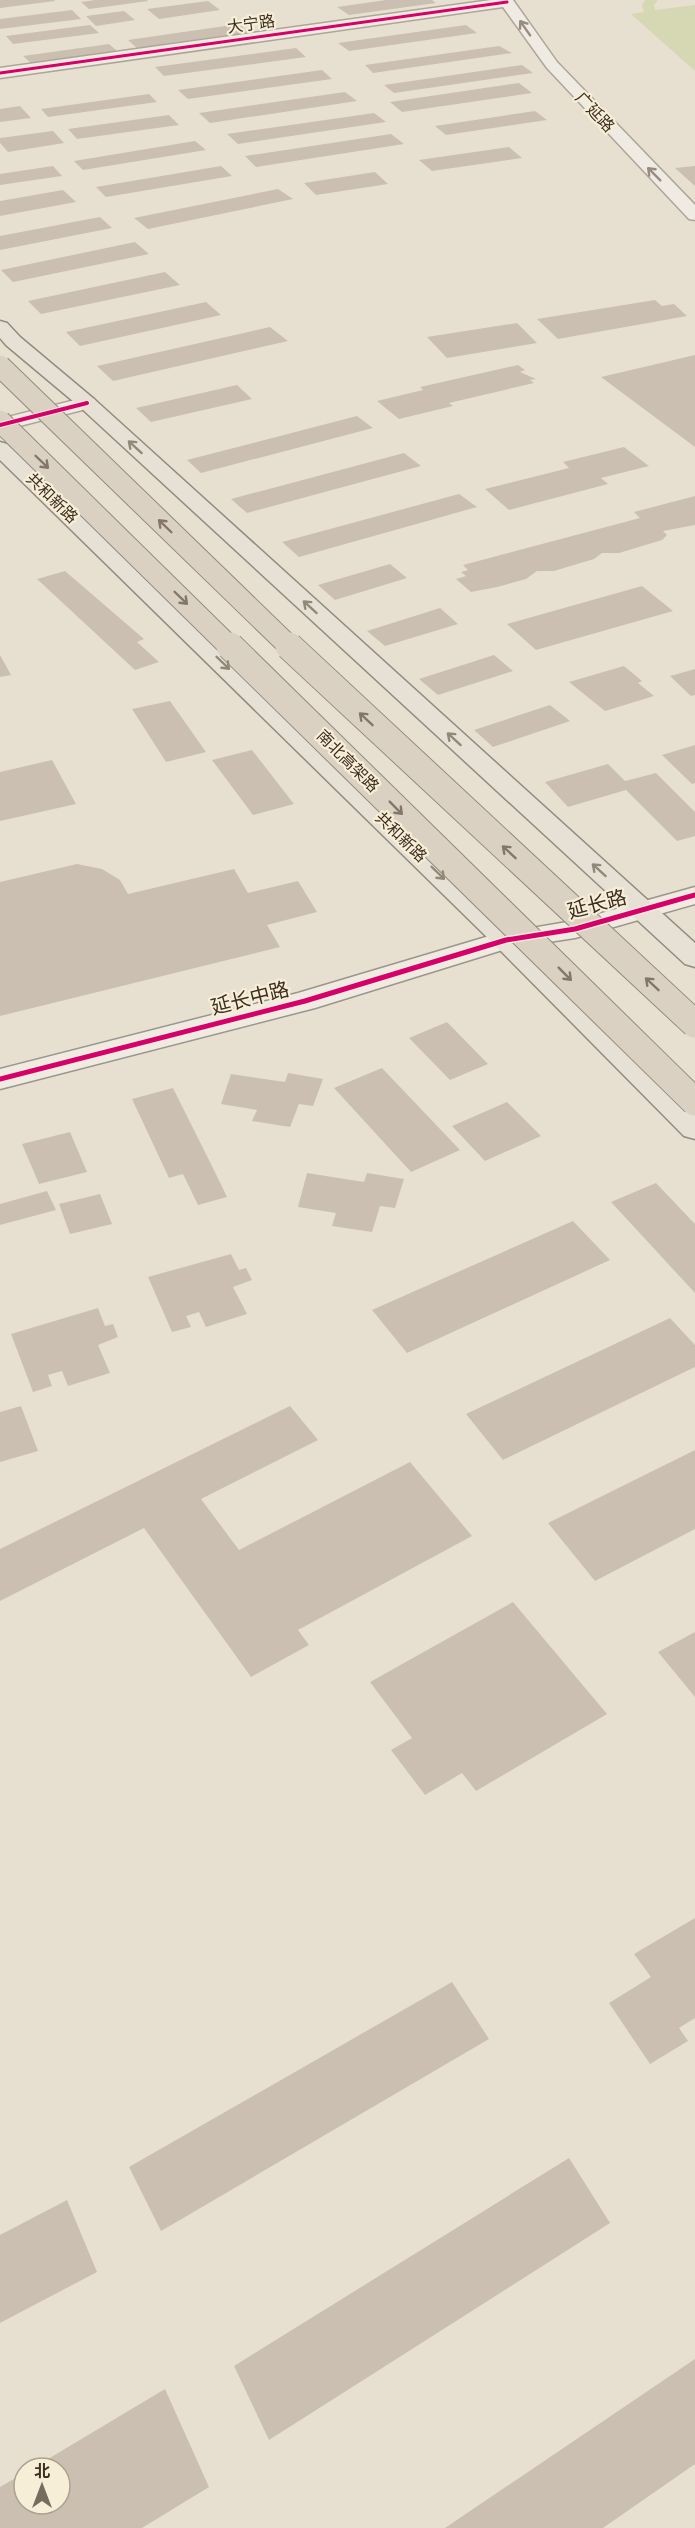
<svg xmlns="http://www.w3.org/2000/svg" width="695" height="2528" font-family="'Zilla Slab','Noto Sans SC',serif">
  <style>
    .green { fill: #d6d7b3 }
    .building { fill: #cbbfb2 }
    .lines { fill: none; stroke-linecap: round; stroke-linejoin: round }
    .street-casing { stroke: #ada599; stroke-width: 3 }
    .secondary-casing { stroke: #9c958a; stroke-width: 3 }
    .primary-casing { stroke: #928b80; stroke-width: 3 }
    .street { fill: #efebe3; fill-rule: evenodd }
    .secondary { fill: #efebe3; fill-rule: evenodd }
    .primary { fill: #e6e1d4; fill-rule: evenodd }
    .highway-bridge-far1-casing { stroke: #928b80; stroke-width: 23; stroke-linecap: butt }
    .highway-bridge-casing { stroke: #928b80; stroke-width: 29; stroke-linecap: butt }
    .highway-bridge-far1 { stroke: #dad1c2; stroke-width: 21 }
    .highway-bridge { stroke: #dad1c2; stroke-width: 27 }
    .cycleway-far2-casing { stroke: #f7eed8; stroke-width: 4.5 }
    .cycleway-far1-casing { stroke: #f7eed8; stroke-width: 6 }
    .cycleway-casing { stroke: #f7eed8; stroke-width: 8 }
    .cycleway-far2 { stroke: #d6006c; stroke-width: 3 }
    .cycleway-far1 { stroke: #d6006c; stroke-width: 4 }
    .cycleway { stroke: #d6006c; stroke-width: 5 }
    .oneway { stroke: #968c82 }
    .oneway2 { stroke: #92887a }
    .oneway3 { stroke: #847769 }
    .labels { text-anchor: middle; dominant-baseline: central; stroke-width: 4.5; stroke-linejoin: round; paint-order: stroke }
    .far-street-label { font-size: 16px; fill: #3d2e20; stroke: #f7eed8 }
    .street-label { font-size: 20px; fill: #3d2e20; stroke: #f7eed8 }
  </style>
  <rect width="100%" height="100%" fill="#e7e0d1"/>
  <path class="green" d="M645,0H658L654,5L655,10L695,5V71L631,14L644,12L642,5Z"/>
  <path class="building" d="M0,0H54L55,1L0,8Z
    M95,0H147L148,1L89,9L81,2Z
    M386,0H432L436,3L349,15L337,7Z
    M208,1L220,10L159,19L147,9Z
    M72,10L81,19L0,29V19Z
    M124,11L135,20L96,26L86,16Z
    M239,24L249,32L137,48L128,40Z
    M90,25L99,33L13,44L6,36Z
    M466,25L477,33L349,51L338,43Z
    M109,44L117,51L31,63L23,56Z
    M499,46L512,53L373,73L365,65Z
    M296,48L306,57L164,76L155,67Z
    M522,65L533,73L394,93L384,85Z
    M322,70L332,79L188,99L178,90Z
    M519,83L532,93L402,112L390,102Z
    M345,92L357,101L210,123L199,113Z
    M149,94L157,102L48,117L41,109Z
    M20,106L31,118L0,122V109Z
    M535,111L547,120L446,135L435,126Z
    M374,113L386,122L238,144L227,134Z
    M169,115L179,125L77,139L68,129Z
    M53,131L64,143L8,152L0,143V138Z
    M391,134L404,144L256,167L245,156Z
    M195,141L206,150L83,170L74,161Z
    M509,147L522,158L432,171L419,160Z
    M53,166L62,176L0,185V174Z
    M221,166L232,176L106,197L96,187Z
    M695,166V186L675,168Z
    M375,172L388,184L316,195L304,183Z
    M278,189L293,199L148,229L134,218Z
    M63,190L76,202L0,216V201Z
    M100,217L112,228L0,250V236Z
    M135,242L149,254L13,282L1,270Z
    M165,272L180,285L41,314L28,301Z
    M655,300L662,306L674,304L687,316L558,339L537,319Z
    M206,302L221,315L80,346L66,332Z
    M517,323L537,343L447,358L427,337Z
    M270,327L288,341L113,381L97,366Z
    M695,355V447L601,377Z
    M518,365L525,370L520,372L536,379L530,380L534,383L449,403L453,406L399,419L377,401L423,390L420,387Z
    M237,385L252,399L151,422L136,408Z
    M357,416L373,428L201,473L187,460Z
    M624,447L649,466L601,478L608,484L509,510L485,489L569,468L563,462Z
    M404,453L421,466L247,513L231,499Z
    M459,494L477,507L299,557L282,542Z
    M695,496V525L663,531L667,535L662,540L619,553H602L594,559L554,571H537L526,579L497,587L471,592L456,579L466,576L461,572L468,570L463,565L640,518L634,512Z
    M390,564L407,578L335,600L318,585Z
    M65,571L144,639L137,642L159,662L135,670L37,579Z
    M642,586L673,611L536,650L507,624Z
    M440,608L458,624L385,646L367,631Z
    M0,655L11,675L0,677Z
    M494,655L513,671L438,695L419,679Z
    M624,666L642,681L638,683L654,696L605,711L569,682Z
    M695,669V695L691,696L670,676Z
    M170,701L206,752L166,762L132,709Z
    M550,705L570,721L493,747L474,730Z
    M695,745V783L692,784L662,755Z
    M252,750L294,804L253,815L212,760Z
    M52,760L76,804L0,821V772Z
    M608,764L625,781L656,773L695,812V836L677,841L626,790L568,807L545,782Z
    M77,864L102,869L120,880L128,894L234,869L248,893L298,881L317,912L267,925L280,947L0,1016V882Z
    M447,1022L488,1064L450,1080L409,1038Z
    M382,1068L460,1150L411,1172L334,1088Z
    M288,1073L323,1079L313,1106L299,1104L290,1127L252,1121L257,1110L221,1104L231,1074L285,1082Z
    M173,1088L212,1166L227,1197L198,1205L183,1174L169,1178L132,1099Z
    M507,1102L541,1136L485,1161L452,1126Z
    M70,1132L87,1172L39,1184L22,1144Z
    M307,1173L364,1182L367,1173L404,1179L395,1208L380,1206L372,1232L332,1226L336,1213L298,1207Z
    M656,1183L695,1224V1293L611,1202Z
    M47,1191L56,1210L0,1225V1204Z
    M100,1194L112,1224L70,1234L59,1204Z
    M573,1221L610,1260L407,1353L372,1310Z
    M231,1254L239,1270L246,1268L252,1280L233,1287L247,1314L206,1327L199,1312L186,1316L191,1327L172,1332L148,1277Z
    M98,1308L105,1326L113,1324L118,1337L98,1345L110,1373L68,1386L62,1371L48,1375L52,1386L33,1392L11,1334Z
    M670,1318L695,1345V1367L503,1460L466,1414Z
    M21,1406L38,1451L0,1462V1412Z
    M290,1406L318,1440L201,1499L239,1550L410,1462L472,1536L298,1630L309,1645L251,1677L144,1528L0,1601V1549Z
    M695,1450V1529L595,1581L548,1523Z
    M513,1602L607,1714L476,1791L462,1773L425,1795L391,1750L412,1738L370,1682Z
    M695,1632V1697L658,1652Z
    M695,1918V2018L679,2028L688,2041L650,2064L609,2003L651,1977L634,1954Z
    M452,1982L489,2039L161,2231L129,2167Z
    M569,2158L610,2223L269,2440L234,2366Z
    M67,2200L97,2272L0,2323V2235Z
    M695,2359V2464L603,2528H445Z
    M165,2389L209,2487L142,2528H0V2487L24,2473V2504H60V2468H33Z"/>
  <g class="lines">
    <g class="street-casing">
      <path id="street" d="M491,0H513L557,62L695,205V220L689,219L547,68L503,7L0,78V68Z
        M87,397L94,399L97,403L94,407L0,431V419Z"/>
    </g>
    <g class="secondary-casing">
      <path id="secondary" d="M695,887V904L575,938L509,948L315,1008L0,1089V1069L298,993L496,934L573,921Z"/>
    </g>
    <g class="primary-casing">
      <path id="primary" d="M0,321L7,323L20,337L94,399L695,943V967L685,964L80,407L6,345L0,338Z
        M0,442L7,444L695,1110V1139L684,1136L496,946L0,460Z"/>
    </g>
    <use href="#street" class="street"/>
    <use href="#secondary" class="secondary"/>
    <use href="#primary" class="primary"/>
    <g class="highway-bridge-far1-casing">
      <path id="highway-bridge-far1" d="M0,366L291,648
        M0,421L231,648"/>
    </g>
    <g class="highway-bridge-casing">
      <path id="highway-bridge" d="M230,646L695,1102
        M289,646L695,1024"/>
    </g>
    <use href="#highway-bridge-far1" class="highway-bridge-far1"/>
    <use href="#highway-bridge" class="highway-bridge"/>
    <g class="cycleway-far2-casing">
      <path id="cycleway-far2" d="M0,73L507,2"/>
    </g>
    <g class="cycleway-far1-casing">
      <path id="cycleway-far1" d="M0,425L87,403"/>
    </g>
    <g class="cycleway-casing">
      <path id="cycleway" d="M0,1079L305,1001L506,940L575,929L695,895"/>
    </g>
    <use href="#cycleway-far2" class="cycleway-far2"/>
    <use href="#cycleway-far1" class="cycleway-far1"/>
    <use href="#cycleway" class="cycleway"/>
  </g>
  <defs><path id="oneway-shaft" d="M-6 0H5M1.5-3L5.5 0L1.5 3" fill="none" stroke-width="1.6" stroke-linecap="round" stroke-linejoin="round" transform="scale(1.5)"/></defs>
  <g class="oneway">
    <use href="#oneway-shaft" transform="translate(525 28) rotate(-125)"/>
    <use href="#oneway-shaft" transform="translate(654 174) rotate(-135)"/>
  </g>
  <g class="oneway2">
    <use href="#oneway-shaft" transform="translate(135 447) rotate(-138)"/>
    <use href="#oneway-shaft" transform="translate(310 607) rotate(-138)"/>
    <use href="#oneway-shaft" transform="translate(223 663) rotate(44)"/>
    <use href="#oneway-shaft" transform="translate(454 739) rotate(-138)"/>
    <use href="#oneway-shaft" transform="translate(599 870) rotate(-138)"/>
    <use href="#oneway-shaft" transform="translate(438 873) rotate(44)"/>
  </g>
  <g class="oneway3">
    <use href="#oneway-shaft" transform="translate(42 462) rotate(44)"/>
    <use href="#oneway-shaft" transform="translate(165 526) rotate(-136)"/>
    <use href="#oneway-shaft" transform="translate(181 598) rotate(44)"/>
    <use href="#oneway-shaft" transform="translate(366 719) rotate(-137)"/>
    <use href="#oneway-shaft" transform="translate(396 808) rotate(45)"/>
    <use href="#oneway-shaft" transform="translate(509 852) rotate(-137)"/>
    <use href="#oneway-shaft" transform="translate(565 974) rotate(45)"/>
    <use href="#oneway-shaft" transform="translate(652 984) rotate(-137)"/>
  </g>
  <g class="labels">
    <g class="far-street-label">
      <text transform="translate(251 24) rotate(-8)">大宁路</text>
      <text transform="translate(595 112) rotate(47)">广延路</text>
      <text transform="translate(52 498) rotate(44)">共和新路</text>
      <text transform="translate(348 761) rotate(45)">南北高架路</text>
      <text transform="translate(401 837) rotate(44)">共和新路</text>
    </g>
    <g class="street-label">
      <text transform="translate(597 904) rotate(-15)">延长路</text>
      <text transform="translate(250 998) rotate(-14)">延长中路</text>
    </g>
  </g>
  <g transform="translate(42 2486)"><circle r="28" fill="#f7eed8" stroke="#ada18e" stroke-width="1.5"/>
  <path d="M0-4.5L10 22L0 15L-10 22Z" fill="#786c5e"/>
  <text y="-9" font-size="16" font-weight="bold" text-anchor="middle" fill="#3d2e20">北</text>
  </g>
</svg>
